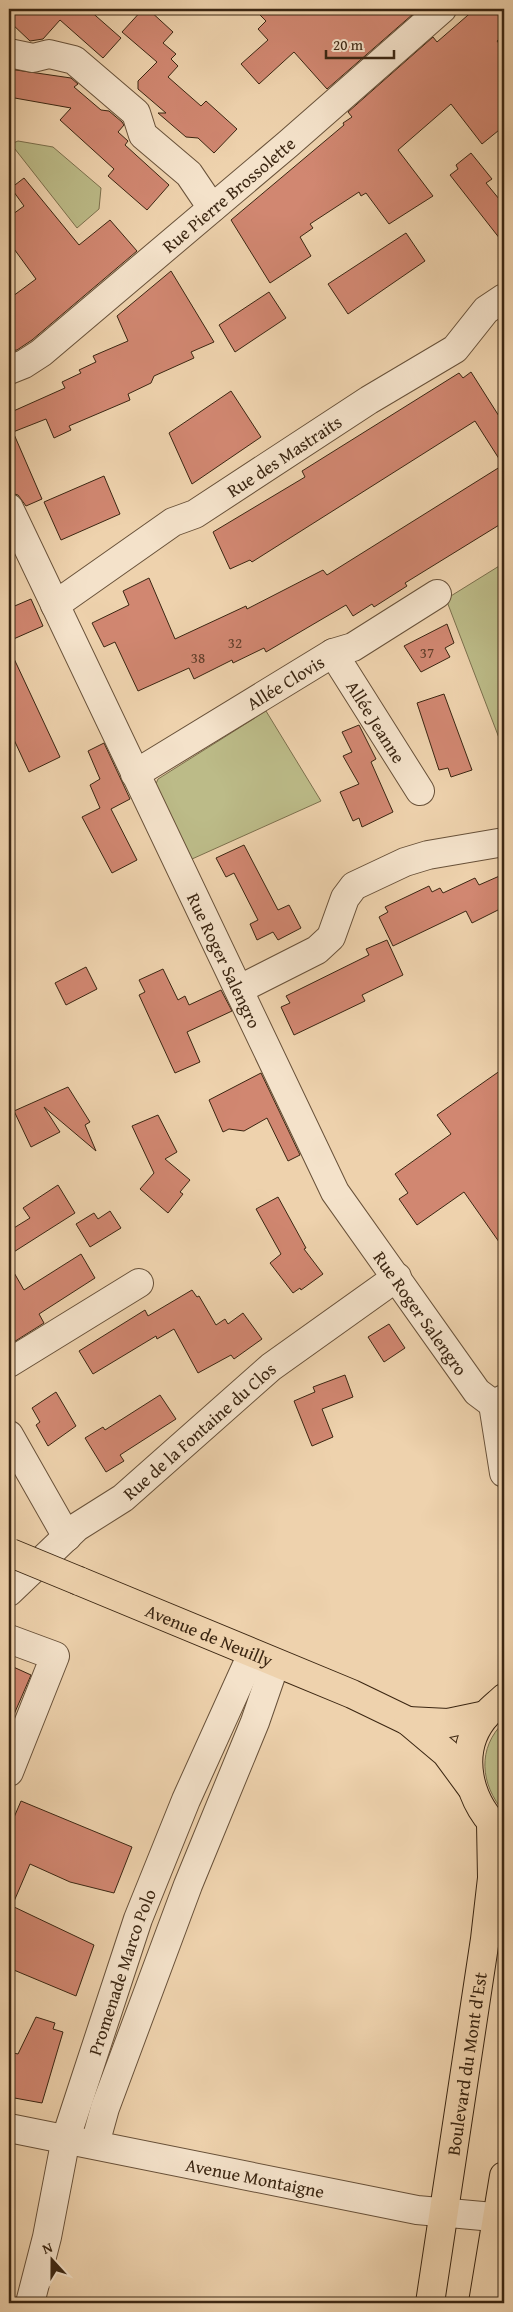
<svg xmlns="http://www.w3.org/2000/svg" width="513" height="2312" font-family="'Gentium Book Plus',serif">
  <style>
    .green { fill: #bcbb88; stroke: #7c704d }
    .building { fill: #d18771; stroke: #3b2612 }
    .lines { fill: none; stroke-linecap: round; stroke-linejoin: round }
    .minor-casing { stroke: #685139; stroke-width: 30 }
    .major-casing { stroke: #3b2612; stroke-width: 30 }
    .minor { stroke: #f4e2ca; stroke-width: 28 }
    .major { stroke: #eed2ad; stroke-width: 28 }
    .major-bridge-casing { stroke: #3b2612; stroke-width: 30; stroke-linecap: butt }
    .major-bridge { stroke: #eed2ad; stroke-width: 28 }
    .labels { text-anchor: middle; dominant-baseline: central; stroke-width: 5; stroke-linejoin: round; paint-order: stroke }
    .number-label { font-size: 15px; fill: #603e2a }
    .street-label { font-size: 18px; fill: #3b2612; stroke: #f4e2ca }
  </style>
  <rect width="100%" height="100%" fill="#eed2ad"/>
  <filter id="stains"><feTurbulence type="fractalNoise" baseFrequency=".004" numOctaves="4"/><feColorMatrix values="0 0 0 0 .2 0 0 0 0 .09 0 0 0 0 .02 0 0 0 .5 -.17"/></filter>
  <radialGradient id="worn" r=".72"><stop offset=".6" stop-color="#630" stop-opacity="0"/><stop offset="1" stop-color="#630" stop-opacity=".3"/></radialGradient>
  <path class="green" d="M18,141L53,147L101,188L99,209L77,228L11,144Z
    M504,563V751L446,599Z
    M266,711L321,801L192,859L155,786L158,779Z
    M504,1722V1812C480,1784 477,1748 504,1722Z"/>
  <path class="building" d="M11,9H88L121,38L103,58L60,20L43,39L30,41L11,23Z
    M143,9H148L173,32L163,43L176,54L171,59L178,66L168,77L201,106L206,101L237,129L214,153L198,138L186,137L158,113H166L138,89V81L157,62L122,32Z
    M254,9H408L413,14L327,89L294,52L259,84L241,64L268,40L258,29L266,21Z
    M475,9H504V35L497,41L504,50V126L482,144L451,104L398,150L433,196L389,224L366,193L361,196L359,192L310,224L313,228L300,237L311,256L270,283L231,220L344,125L343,123L352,117L348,112L433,37L437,42Z
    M9,69L71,78L78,84L74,87L101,110L109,111L122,122L124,125L118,132L128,141L125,145L169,185L147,210L108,176L114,169L60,120L71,108L9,97Z
    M471,153L492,179L486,183L504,205V244L450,175L458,169L456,165Z
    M24,178L79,245L110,220L137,251L32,340L17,350L9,351V299L36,279L9,242V217L24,206L11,188Z
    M406,233L425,261L348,314L328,284Z
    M171,271L214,342L191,352L194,358L154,376L151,383L128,394L130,400L69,426L71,430L54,438L46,419L13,432L42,499L26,506L18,495L11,493L9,489V413L65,388L62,382L81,373L79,370L96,362L93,356L128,341L117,316Z
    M269,292L286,318L235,352L219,325Z
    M471,372L504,424V522L405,583L407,586L374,607L372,604L353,616L346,605L266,652L264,648L233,663L232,660L194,679L189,668L138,691L115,642L104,647L92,623L129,605L123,591L149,578L175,639L246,606L247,609L323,570L327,575L503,465L475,421L252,562L250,560L230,569L213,532L305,477L302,471L459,373L463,378Z
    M231,391L261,437L192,484L169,433Z
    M104,476L120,514L61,540L44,502Z
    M31,599L43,626L9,641V622L14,619L10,608Z
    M447,624L454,643L445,648L450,657L421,672L404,646Z
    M9,648L60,757L29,772L9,729Z
    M444,694L472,770L451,777L448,768L439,770L417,703Z
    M359,725L376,759L371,762L393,812L362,827L359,818L353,821L340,792L359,784L343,756L352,752L342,732Z
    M104,743L130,799L111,809L137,860L112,873L82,817L100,808L90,785L100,779L88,751Z
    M244,845L278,910L289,905L301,928L278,940L273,932L257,940L250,924L258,920L234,873L226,877L216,858Z
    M504,874V907L472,923L466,911L393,946L379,917L388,912L385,907L429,886L432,892L440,888L443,893L475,878L479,885Z
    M387,940L403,975L362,995L365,1001L294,1035L281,1007L290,1003L286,996L369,955L366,949Z
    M86,967L97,989L66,1005L55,983Z
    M163,969L178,1000L185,996L189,1005L221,990L232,1011L187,1032L200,1062L175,1073L139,995L145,992L139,980Z
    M504,1068V1249L464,1192L417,1225L399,1199L408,1193L395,1174L451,1134L437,1115Z
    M261,1073L300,1155L288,1161L267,1118L244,1131L229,1129L223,1132L209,1100Z
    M68,1087L90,1122L85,1125L96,1151L44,1107L60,1132L31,1147L14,1111Z
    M158,1115L177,1152L165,1159L190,1180L180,1192L183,1194L168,1213L140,1189L154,1173L132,1126Z
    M58,1185L75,1213L9,1255V1231L30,1218L23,1208Z
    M278,1197L306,1248L304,1249L323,1274L301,1290L300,1288L293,1293L270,1263L281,1254L256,1209Z
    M110,1211L121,1228L90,1247L76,1224L94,1213L98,1219Z
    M81,1254L95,1278L39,1314L44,1323L9,1345V1264L24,1290Z
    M192,1290L197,1297L199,1296L216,1325L225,1319L228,1324L243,1313L262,1339L234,1359L231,1355L198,1373L174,1329L157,1339L156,1336L93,1374L79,1351L145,1310L148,1316Z
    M389,1324L405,1348L384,1362L368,1337Z
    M345,1375L353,1397L322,1409L333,1437L312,1446L294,1401L315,1392L313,1387Z
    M56,1392L76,1426L48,1446L36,1425L40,1422L32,1408Z
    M160,1395L176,1419L120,1455L124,1461L106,1472L85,1438L103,1427L105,1430Z
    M9,1665L31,1675L9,1726Z
    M21,1801L132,1847L114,1893L70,1882L30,1864L12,1906L94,1945L76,1996L9,1968V1829Z
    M36,2017L55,2023L53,2029L63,2032L42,2103L9,2097V2052L18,2054Z"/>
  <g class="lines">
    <g class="minor-casing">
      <g id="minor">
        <path d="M9,53L33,58L49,54L74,60L136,113L143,135L189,174L212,208"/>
        <path id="s1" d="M9,370L24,364L41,353L288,144L442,9"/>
        <path id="s2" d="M9,508L335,1192L477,1392L493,1404L504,1399"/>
        <path id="s3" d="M55,605L173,522L195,514L369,400L455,349L486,310L504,298"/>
        <path id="s4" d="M333,653L420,791"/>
        <path id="s5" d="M135,774L333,653L353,647L437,594"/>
        <path d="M240,989L317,950L331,937L345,898L354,886L405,862L428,855L504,842"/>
        <path d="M9,1363L139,1283"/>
        <path d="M493,1404L504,1473"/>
        <path d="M9,1435L67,1537"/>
        <path id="s6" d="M9,1592L77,1527L123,1498L271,1367L397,1277"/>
        <path d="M9,1639L55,1656L9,1772"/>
        <path id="s7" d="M9,2128L417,2210L504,2218"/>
        <path d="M95,2144L105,2108L188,1885L255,1722L275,1664"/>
        <path id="s8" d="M30,2303L47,2237L66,2138L138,1919L186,1800L252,1654"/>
      </g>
    </g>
    <g class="major-casing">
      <g id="major">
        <path id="s9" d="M79,1581L352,1694L408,1721L446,1753L471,1787"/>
        <path d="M504,1698C499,1703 492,1708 487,1714C454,1750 468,1806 504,1834"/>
        <path d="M408,1721L448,1723L486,1715"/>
        <path id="s10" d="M430,2303L485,1939L492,1878L491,1823"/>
        <path d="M483,2303L504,2176"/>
      </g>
    </g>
    <use href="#minor" class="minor"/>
    <use href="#major" class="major"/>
    <g class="major-bridge-casing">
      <path id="major-bridge" d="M11,1553L79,1581"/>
    </g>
    <use href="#major-bridge" class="major-bridge"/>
  </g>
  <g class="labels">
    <g class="number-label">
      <text x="235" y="642">32</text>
      <text x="427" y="652">37</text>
      <text x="198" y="657">38</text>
    </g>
    <g class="street-label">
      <text stroke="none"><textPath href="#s1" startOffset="282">Rue Pierre Brossolette</textPath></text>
      <text stroke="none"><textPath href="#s3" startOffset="274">Rue des Mastraits</textPath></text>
      <text stroke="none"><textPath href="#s5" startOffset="176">Allée Clovis</textPath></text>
      <text stroke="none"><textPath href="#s4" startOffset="81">Allée Jeanne</textPath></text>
      <text stroke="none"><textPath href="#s2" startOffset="501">Rue Roger Salengro</textPath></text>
      <text stroke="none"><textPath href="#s2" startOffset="906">Rue Roger Salengro</textPath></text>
      <text stroke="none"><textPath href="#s6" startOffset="250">Rue de la Fontaine du Clos</textPath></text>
      <text stroke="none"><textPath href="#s9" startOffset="141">Avenue de Neuilly</textPath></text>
      <text stroke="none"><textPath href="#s8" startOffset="344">Promenade Marco Polo</textPath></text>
      <text stroke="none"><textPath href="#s10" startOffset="242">Boulevard du Mont d'Est</textPath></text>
      <text stroke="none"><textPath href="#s7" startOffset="251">Avenue Montaigne</textPath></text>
    </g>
  </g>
  <rect width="513" height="2312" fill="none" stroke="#eed2ad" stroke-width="30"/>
  <rect x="10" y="10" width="493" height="2292" fill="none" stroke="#3b2612" stroke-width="2.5"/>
  <rect x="15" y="15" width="483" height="2282" fill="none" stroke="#3b2612"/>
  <g transform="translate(52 2260) rotate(339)" stroke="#f4e2ca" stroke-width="4" paint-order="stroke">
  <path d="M0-4L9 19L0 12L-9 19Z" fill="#3b2612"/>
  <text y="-8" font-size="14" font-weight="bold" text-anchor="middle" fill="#3b2612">N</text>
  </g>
  <path d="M326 50v8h68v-8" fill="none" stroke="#3b2612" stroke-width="2.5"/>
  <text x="333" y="50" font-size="15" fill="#3b2612" stroke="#f4e2ca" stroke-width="4" paint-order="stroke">20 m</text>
  <rect width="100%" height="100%" filter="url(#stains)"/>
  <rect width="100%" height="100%" fill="url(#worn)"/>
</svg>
